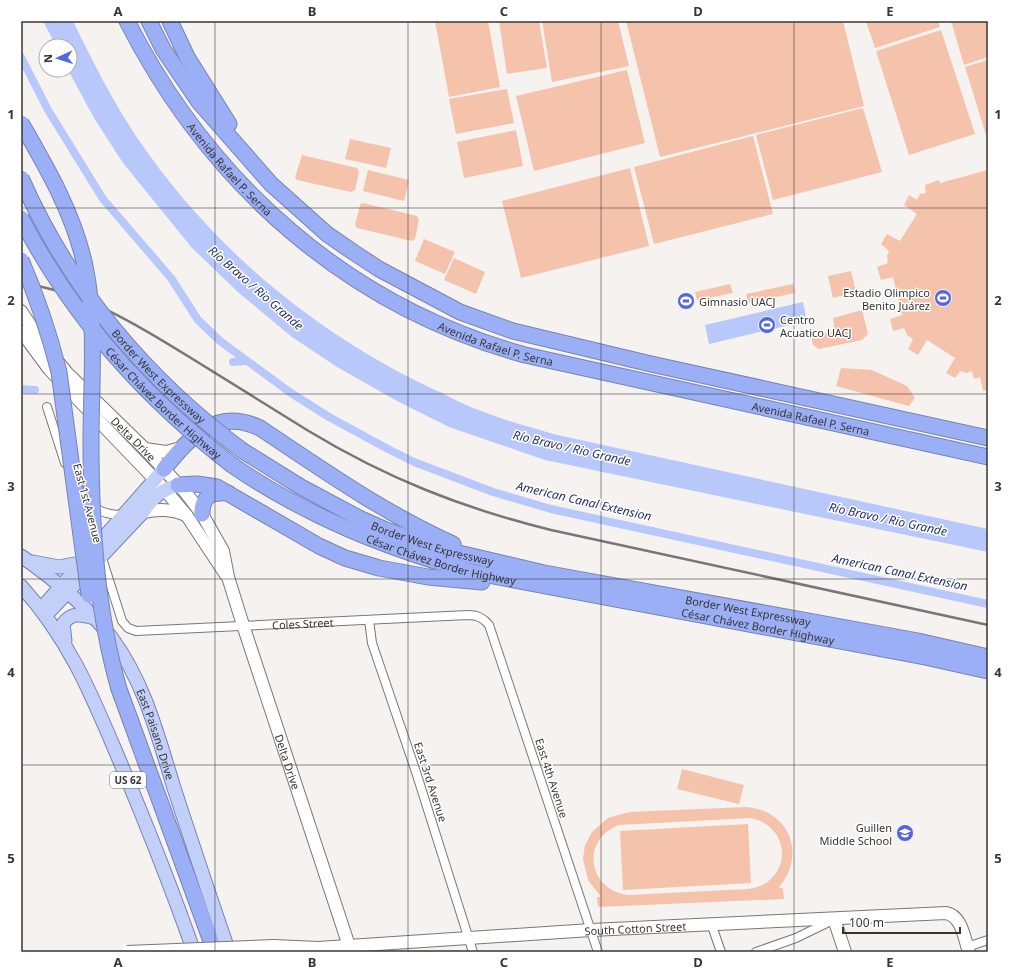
<svg xmlns="http://www.w3.org/2000/svg" width="1009" height="973" font-family="'Noto Sans',sans-serif">
  <style>
    .green { fill: #f5c2ab; fill-rule: evenodd }
    .water { fill: #b9c8fb }
    .lines { fill: none; stroke-linecap: round; stroke-linejoin: round }
    .canal { stroke: #b9c8fb; stroke-width: 8 }
    .street-casing { stroke: #7a7775; stroke-width: 10 }
    .secondary-casing { stroke: #7a7775; stroke-width: 14 }
    .primary-casing { stroke: #7784b1; stroke-width: 15 }
    .highway-casing { stroke: #7784b1; stroke-width: 17 }
    .street { stroke: #fff; stroke-width: 8 }
    .secondary { stroke: #fff; stroke-width: 12 }
    .primary { stroke: #c2cff9; stroke-width: 13 }
    .highway { stroke: #9aaff5; stroke-width: 15 }
    .rail { stroke: #797675; stroke-width: 2.5 }
    .secondary-bridge-casing { stroke: #7a7775; stroke-width: 14; stroke-linecap: butt }
    .highway-bridge-casing { stroke: #7784b1; stroke-width: 17; stroke-linecap: butt }
    .secondary-bridge { stroke: #fff; stroke-width: 12 }
    .highway-bridge { stroke: #9aaff5; stroke-width: 15 }
    .grid { fill: none; stroke: #373534; stroke-width: 1; stroke-opacity: 0.55 }
    .labels { text-anchor: middle; dominant-baseline: central; stroke-width: 3; stroke-linejoin: round; paint-order: stroke }
    .shield { fill: #fff; stroke: #737271; stroke-width: 1 }
    .shield-label { font-size: 10px; font-weight: bold; fill: #373534 }
    .street-label { font-size: 11px; fill: #373534; stroke: #fff }
    .poi-label { font-size: 11px; fill: #373534; stroke: #fff; text-anchor: end }
    .water-label { font-size: 12px; font-style: italic; fill: #25316b; stroke: #fff }
    .neatline { fill: none; stroke: #373534; stroke-width: 1.5 }
    .grid-label { font-size: 13px; text-anchor: middle; font-weight: bold; fill: #373534 }
  </style>
  <rect width="100%" height="100%" fill="#f6f2f0"/>
  <path class="green" d="M435,21H488L500,87L449,97Z
    M499,21H539L547,68L507,74Z
    M542,21H618L629,66L552,82Z
    M626,21H843L864,106L660,157Z
    M866,21H938L940,27L875,48Z
    M951,21H988V57L964,65Z
    M941,30L975,134L909,155L876,51Z
    M988,60V134L986,135L965,67Z
    M627,70L645,143L534,171L516,96Z
    M507,89L514,123L456,134L449,99Z
    M863,108L882,172L773,200L756,135Z
    M516,130L523,166L464,178L457,142Z
    M753,136L773,214L654,244L634,167Z
    M350,139L391,148L386,168L345,159Z
    M302,155L357,168L359,172L355,190L351,192L297,180L295,177Z
    M630,168L649,246L521,278L502,201Z
    M368,170L409,180L404,201L363,191Z
    M988,170V389L983,391L980,377L974,379L972,371L966,373L960,371L955,378L946,373L955,358L927,340L918,355L908,349L913,339L907,335L904,328L893,331L890,319L902,315L893,277L881,280L877,267L888,263L887,256L889,251L881,244L887,234L900,241L917,214L904,205L909,195L917,200L920,194L926,193L925,185L939,180L940,183Z
    M363,203L417,216L419,220L415,239L412,241L357,228L355,225L360,205Z
    M424,239L455,252L445,274L415,261Z
    M454,258L485,272L476,294L444,280Z
    M851,271L856,292L833,298L828,276Z
    M730,284L733,293L697,300L695,292Z
    M793,284L795,293L748,303L746,294Z
    M862,310L868,334L862,340L819,349L813,345L811,336L835,331L833,318Z
    M841,368L872,370L907,386L915,398L909,406L836,386Z
    M682,769L744,785L739,804L677,789Z
    M746,807C789,810 807,854 779,887L780,888H783L784,899L598,907L597,897H601L588,880L583,859L585,845L592,832L608,818L629,812ZM750,818C794,826 792,884 748,889L628,895C587,890 581,839 619,825Z
    M748,824L751,883L623,890L620,831Z"/>
  <path class="water" d="M43,21H73C92,60 112,100 136,136C212,249 319,337 442,393C455,400 469,407 484,412C506,421 530,427 553,434L988,529V552L545,460L449,427L397,401L337,367L292,337L239,293L192,248L123,163L94,118L68,70H70V46H56Z
    M803,302L807,321L709,344L705,325Z"/>
  <g class="lines">
    <path class="canal" d="M21,57L48,110L103,199L171,278L198,320L220,341L291,393L329,417L388,449L414,462L493,492L551,509L988,604
      M233,362L245,361
      M21,389L35,390"/>
    <g class="street-casing">
      <g id="street">
        <path d="M47,407L65,463"/>
        <path d="M78,486C89,506 99,515 122,515"/>
        <path id="s1" d="M101,555L122,621L128,628L136,631L468,615C478,615 483,618 489,625L598,952"/>
        <path d="M369,620L372,643L416,772L473,952"/>
        <path d="M712,926L721,952"/>
        <path d="M967,947L988,940"/>
        <path d="M756,952L796,938L833,920"/>
      </g>
    </g>
    <g class="secondary-casing">
      <g id="secondary">
        <path id="s2" d="M21,311L40,340L67,373L145,449L186,493L202,514L223,551L228,577L243,625L351,952"/>
        <path d="M21,331L49,369L165,490L187,516L226,575"/>
        <path d="M145,449L166,452L181,448"/>
        <path d="M143,512C159,509 171,509 186,515"/>
        <path d="M834,919L845,952"/>
        <path id="s3" d="M274,946L318,948L591,930L946,913C962,916 964,938 969,952"/>
      </g>
    </g>
    <g class="primary-casing">
      <g id="primary">
        <path id="s4" d="M21,556C54,579 86,605 111,637C144,681 158,736 174,788C192,843 210,897 229,952"/>
        <path d="M33,562L59,567L80,563"/>
        <path d="M21,586C69,639 91,693 118,757C145,821 171,886 194,952"/>
        <path d="M41,609L164,469"/>
        <path d="M46,615L143,512C152,498 161,490 178,485"/>
        <path d="M65,641L63,624C72,611 82,615 95,618"/>
      </g>
    </g>
    <g class="highway-casing">
      <g id="highway">
        <path id="s5" d="M127,21C210,184 347,306 525,355L988,457"/>
        <path d="M149,21L163,49L199,102L271,184L327,234L353,252L379,269L460,312L513,331L651,364L988,438"/>
        <path d="M170,21L187,57L229,124"/>
        <path id="s6" d="M243,451L301,487L359,518L386,530L446,550L544,573L918,641L988,657"/>
        <path id="s7" d="M232,465C306,516 386,548 472,572L925,657L988,671"/>
        <path d="M164,469C190,437 216,407 260,428C323,470 384,513 453,544"/>
        <path d="M178,485L197,484L217,487L319,546L345,558L379,568L428,577L482,582"/>
        <path d="M202,514C202,496 211,492 228,493"/>
        <path d="M119,689L215,952"/>
      </g>
    </g>
    <use href="#street" class="street"/>
    <use href="#secondary" class="secondary"/>
    <use href="#primary" class="primary"/>
    <use href="#highway" class="highway"/>
    <path class="rail" d="M21,283C85,292 138,325 191,358C229,382 268,406 307,430C386,478 462,508 551,530L988,625"/>
    <g class="secondary-bridge-casing">
      <path id="secondary-bridge" d="M127,952L274,946"/>
    </g>
    <g class="highway-bridge-casing">
      <g id="highway-bridge">
        <path d="M21,123C47,168 74,214 85,266C97,324 91,382 91,441C91,524 96,609 119,689"/>
        <path id="s8" d="M21,178C69,288 147,380 243,451"/>
        <path id="s9" d="M21,218C72,317 145,398 232,465"/>
        <path d="M21,260C37,297 49,333 59,372L89,595"/>
      </g>
    </g>
    <use href="#secondary-bridge" class="secondary-bridge"/>
    <use href="#highway-bridge" class="highway-bridge"/>
  </g>
  <path class="grid" d="M215,21V952M408,21V952M601,21V952M794,21V952M21,208H988M21,394H988M21,579H988M21,765H988"/>
  <defs>
    <g id="stadium-disc" transform="scale(0.9)"><circle r="9.5" fill="#5268de" stroke="#fff"/><path d="M0-5a6.5 5 0 1 0 0 10a6.5 5 0 1 0 0-10ZM-3.5-1.8h7v3.6h-7Z" fill="#fff"/></g>
    <g id="school-disc" transform="scale(0.9)"><circle r="9.5" fill="#5268de" stroke="#fff"/><path d="M0-5L7-2L0 1L-7-2ZM-4 1L0 2.5L4 1V4Q0 6-4 4Z" fill="#fff"/></g>
  </defs>
  <g fill-rule="evenodd">
    <use href="#stadium-disc" x="943" y="298"/>
    <use href="#stadium-disc" x="686" y="301"/>
    <use href="#stadium-disc" x="767" y="325"/>
    <use href="#school-disc" x="905" y="833"/>
  </g>
  <g class="labels">
    <rect class="shield" x="110" y="772" width="36" height="16" rx="3"/>
    <g class="shield-label">
      <text x="128" y="780">US 62</text>
    </g>
    <g class="street-label">
      <text stroke="none"><textPath href="#s5" startOffset="181">Avenida Rafael P. Serna</textPath></text>
      <text stroke="none"><textPath href="#s5" startOffset="504">Avenida Rafael P. Serna</textPath></text>
      <text stroke="none"><textPath href="#s8" startOffset="243">Border West Expressway</textPath></text>
      <text stroke="none"><textPath href="#s9" startOffset="235">César Chávez Border Highway</textPath></text>
      <text stroke="none"><textPath href="#s5" startOffset="828">Avenida Rafael P. Serna</textPath></text>
      <text stroke="none"><textPath href="#s2" startOffset="171">Delta Drive</textPath></text>
      <text transform="translate(88 503) rotate(75)">East 1st Avenue</text>
      <text stroke="none"><textPath href="#s6" startOffset="212">Border West Expressway</textPath></text>
      <text stroke="none"><textPath href="#s7" startOffset="231">César Chávez Border Highway</textPath></text>
      <text stroke="none"><textPath href="#s6" startOffset="535">Border West Expressway</textPath></text>
      <text stroke="none"><textPath href="#s1" startOffset="254">Coles Street</textPath></text>
      <text stroke="none"><textPath href="#s7" startOffset="555">César Chávez Border Highway</textPath></text>
      <text stroke="none"><textPath href="#s4" startOffset="229">East Paisano Drive</textPath></text>
      <text stroke="none"><textPath href="#s2" startOffset="536">Delta Drive</textPath></text>
      <text transform="translate(552 778) rotate(72)">East 4th Avenue</text>
      <text transform="translate(431 782) rotate(72)">East 3rd Avenue</text>
      <text stroke="none"><textPath href="#s3" startOffset="362">South Cotton Street</textPath></text>
    </g>
    <g class="poi-label">
      <text x="930" y="292">Estadio Olimpico<tspan x="930" dy="13">Benito Juárez</tspan></text>
      <text x="699" y="301" text-anchor="start">Gimnasio UACJ</text>
      <text x="780" y="319" text-anchor="start">Centro<tspan x="780" dy="13">Acuatico UACJ</tspan></text>
      <text x="892" y="827">Guillen<tspan x="892" dy="13">Middle School</tspan></text>
    </g>
    <g class="water-label">
      <text transform="translate(256 288) rotate(41)">Río Bravo / Rio Grande</text>
      <text transform="translate(572 448) rotate(13)">Río Bravo / Rio Grande</text>
      <text transform="translate(584 501) rotate(13)">American Canal Extension</text>
      <text transform="translate(888 519) rotate(12)">Río Bravo / Rio Grande</text>
      <text transform="translate(900 572) rotate(12)">American Canal Extension</text>
    </g>
  </g>
  <rect width="1009" height="973" fill="none" stroke="#ffffff" stroke-width="44"/>
  <g transform="translate(58 58) rotate(267)"><circle r="19" fill="#ffffff" stroke="#afaeae"/>
  <path d="M0-3L7 15L0 10L-7 15Z" fill="#5268de"/>
  <text y="-6" font-size="11" font-weight="bold" text-anchor="middle" fill="#373534">N</text>
  </g>
  <path d="M843 927v6h117v-6" fill="none" stroke="#373534" stroke-width="2"/>
  <text x="849" y="927" font-size="12" fill="#373534" stroke="#ffffff" stroke-width="3" paint-order="stroke">100 m</text>
  <rect x="22" y="22" width="965" height="929" class="neatline"/>
  <g class="grid-label">
    <text x="118" y="16">A</text>
    <text x="312" y="16">B</text>
    <text x="504" y="16">C</text>
    <text x="698" y="16">D</text>
    <text x="890" y="16">E</text>
    <text x="11" y="119">1</text>
    <text x="998" y="119">1</text>
    <text x="11" y="305">2</text>
    <text x="998" y="305">2</text>
    <text x="11" y="491">3</text>
    <text x="998" y="491">3</text>
    <text x="11" y="677">4</text>
    <text x="998" y="677">4</text>
    <text x="11" y="863">5</text>
    <text x="998" y="863">5</text>
    <text x="118" y="967">A</text>
    <text x="312" y="967">B</text>
    <text x="504" y="967">C</text>
    <text x="698" y="967">D</text>
    <text x="890" y="967">E</text>
  </g>
</svg>
